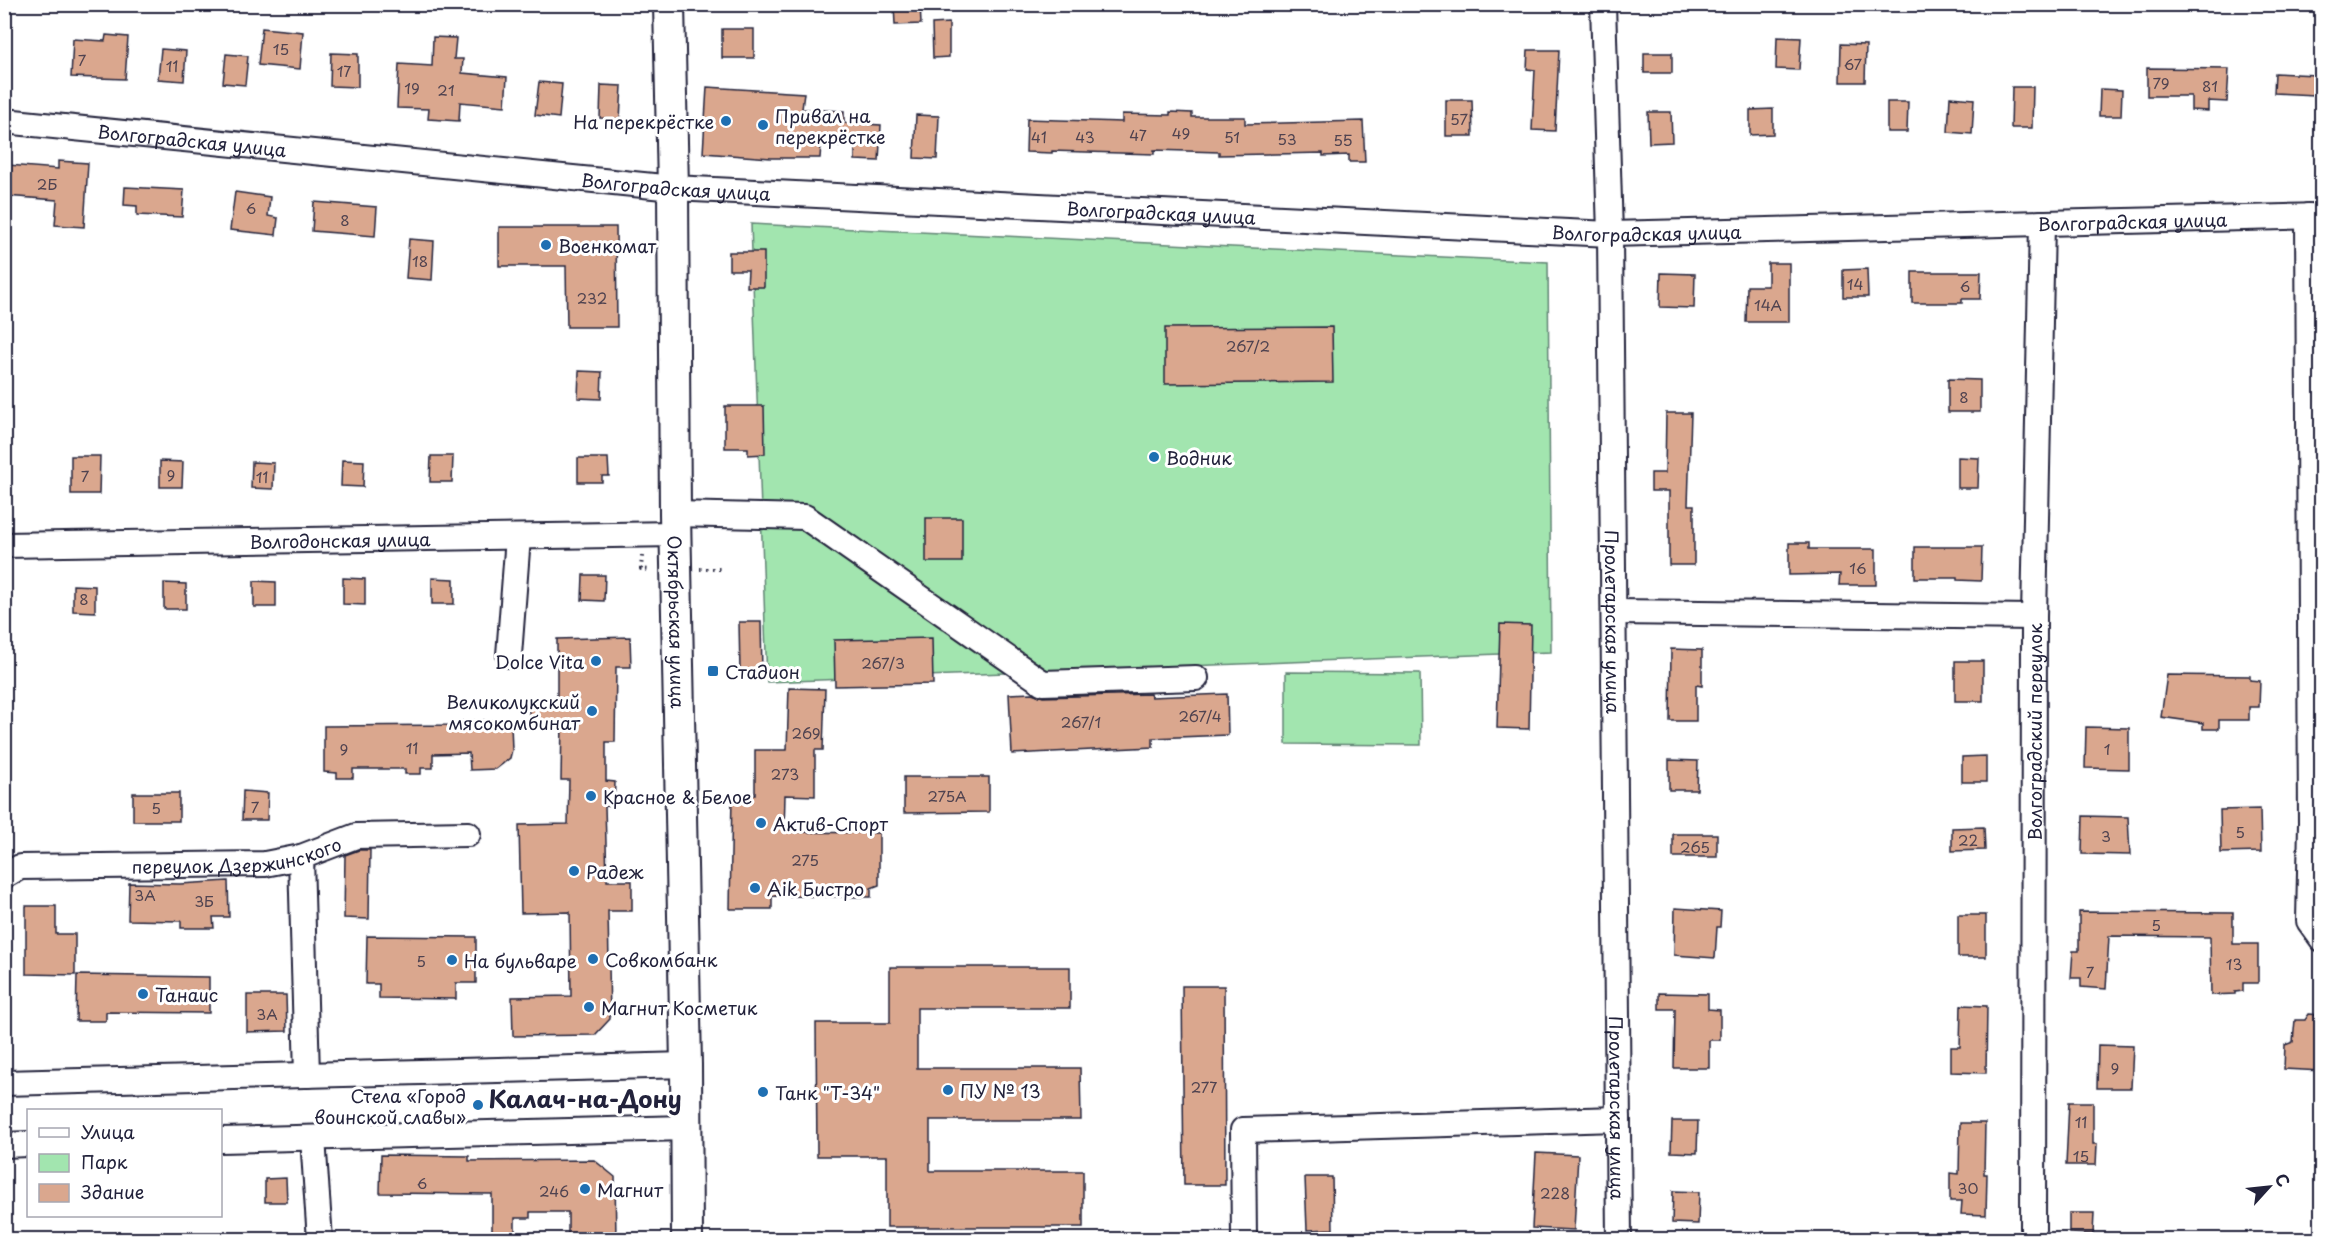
<svg xmlns="http://www.w3.org/2000/svg" width="2326" height="1244" font-family="'Playpen Sans',sans-serif">
  <style>
    .green { fill: #a2e5af; stroke: #628475; stroke-width: 1.5 }
    .building { fill: #daa78e; stroke: #22223b; stroke-width: 1.5 }
    .lines { fill: none; stroke-linecap: round; stroke-linejoin: round }
    .minor-casing { stroke: #22223b; stroke-width: 28 }
    .major-casing { stroke: #22223b; stroke-width: 34 }
    .path { stroke: #22223b; stroke-width: 4; stroke-dasharray: 1.5 4.5; stroke-linecap: butt }
    .minor { stroke: #fff; stroke-width: 24 }
    .major { stroke: #fff; stroke-width: 30 }
    .poi-dot { fill: #1f6fb2; stroke: #fff; stroke-width: 2 }
    .labels { text-anchor: middle; dominant-baseline: central; stroke-width: 6; stroke-linejoin: round; paint-order: stroke }
    .number-label { font-size: 15px; fill: #504350 }
    .poi-label { font-size: 18px; fill: #22223b; stroke: #fff; text-anchor: start }
    .street-label { font-size: 18px; fill: #22223b; stroke: #fff }
    .district-label { font-size: 24px; font-weight: bold; fill: #22223b; stroke: #fff }
  </style>
  <rect width="100%" height="100%" fill="#fff"/>
  <filter id="ink" filterUnits="userSpaceOnUse"><feTurbulence type="fractalNoise" baseFrequency=".0167" numOctaves="2"/><feDisplacementMap in="SourceGraphic" scale="12" xChannelSelector="R" yChannelSelector="G"/><feConvolveMatrix kernelMatrix="1 2 1 2 8 2 1 2 1" color-interpolation-filters="sRGB"/></filter>
  <g filter="url(#ink)">
    <path class="green" d="M751,224L1548,262L1551,652L767,682Z
      M1286,672L1420,673L1421,745L1286,744Z"/>
    <path class="building" d="M894,4H920L921,24L895,25Z
      M949,23V57L933,58L932,24Z
      M262,28L303,32L300,69L258,65Z
      M722,29H754V58H722Z
      M106,35L128,37L125,79L71,77L73,39L105,41Z
      M433,37L456,38L454,59H463L462,73L507,77L505,106L460,102L459,121L428,119L429,109L397,108L399,64L432,66Z
      M1777,37L1801,38L1799,70L1776,69Z
      M1841,44L1866,45L1865,82H1840Z
      M161,49L186,51L184,81L158,79Z
      M1528,50H1559L1555,131L1532,130L1535,70L1527,69Z
      M331,53L358,54V87L330,86Z
      M1644,53H1672V73H1644Z
      M226,54L248,56L245,85L223,83Z
      M2147,68L2229,69L2227,102L2208,101V111L2191,110V96H2147Z
      M2275,73L2316,75L2315,95L2274,93Z
      M539,82L562,84L559,118L535,115Z
      M601,85L622,86L620,119L600,118Z
      M707,87L804,93L802,109L844,111V123L881,125L879,161L855,160V146L821,145L820,158H771L703,153Z
      M2012,87H2033L2032,128H2011Z
      M2100,89L2122,90L2121,116H2099Z
      M1950,97L1974,99L1972,134L1948,132Z
      M1446,100H1472L1473,136H1446Z
      M1887,102H1908L1907,132H1887Z
      M1773,109V134L1750,135V110Z
      M1170,112L1192,113V117H1245V124L1363,121L1365,162H1349V155L1323,156V153L1219,155V152L1154,150V154L1052,151V153L1026,152L1027,119L1122,122V114L1170,115Z
      M1648,112H1671L1672,142L1649,143Z
      M916,115L939,116L937,159L914,158Z
      M58,161L88,163L84,227L55,225L57,200L6,196L8,165L58,169Z
      M125,187L184,190L182,217L137,215V206L124,205Z
      M235,192L270,197L268,216L278,218L276,235L230,230Z
      M314,202L377,207L375,236L312,231Z
      M499,227H616L617,327H567L566,266H499Z
      M409,239L434,241L432,280L406,278Z
      M729,252H764V287H747L748,270H729Z
      M1768,263H1789V322H1746L1747,286H1768Z
      M1867,269L1868,297H1843V270Z
      M1912,272H1981L1980,299H1962V303H1912Z
      M1661,273L1695,274L1694,308L1660,307Z
      M1332,327L1333,382L1165,384V328Z
      M579,371L602,372L601,399L578,398Z
      M1948,379L1980,380V412H1948Z
      M725,406H764L765,454L748,455V448H725Z
      M1666,413H1691L1688,505H1694V565H1669V491H1651V473H1665Z
      M71,456H100L99,494H71Z
      M431,456H453L452,482H430Z
      M1958,457L1979,458L1978,488H1958Z
      M578,458H608L609,476H602V482H578Z
      M342,460L364,461L363,487L341,486Z
      M160,461L183,462L182,487H160Z
      M252,462L274,463L273,489L251,488Z
      M926,518H962V562H926Z
      M1789,543H1809V549H1876V585H1839L1840,574L1789,575Z
      M1915,547H1982L1981,581L1957,580V578H1915Z
      M583,575H605L604,601L582,600Z
      M343,578L365,579V605L343,604Z
      M432,578L454,579V604H432Z
      M254,581L276,582V607H254Z
      M164,583L186,584V609H164Z
      M73,585L95,586V612L73,611Z
      M739,622H761L762,672H740Z
      M1500,624L1531,625L1529,729L1497,728Z
      M630,637L631,667H616L615,742H606V781L615,782L614,807L605,806L607,881H632V911H608L610,1019L595,1035L513,1036L512,997L571,996L570,912L521,913L519,825L568,824L569,780H561L562,721L529,722V698H557V639Z
      M932,638L933,684L835,686L834,640Z
      M1671,649L1702,650V686L1696,685V721H1670Z
      M1955,661H1983V701H1955Z
      M2167,675L2250,676V680L2260,681L2259,707H2249V720H2219V729H2203V723L2161,717Z
      M789,688L825,689L823,750H815V796L785,795L784,832L879,833V885L871,888V897L772,896V909H730L732,795H755V750H787Z
      M1032,693L1043,697L1150,694L1151,697L1227,694L1228,735L1153,738V747L1012,754L1009,694Z
      M492,720V725L511,724L512,750L510,758L496,769L470,770L469,753L433,754V768H421V774H405V769H353V778H337V773L324,772V726L461,725V721Z
      M2086,727L2129,728V769L2085,768Z
      M1986,756V782H1962V757Z
      M1669,760L1698,761L1697,790H1669Z
      M904,777H989V812L904,813Z
      M243,791L268,793L267,820H242Z
      M133,793H179V821H133Z
      M2260,809L2261,852L2221,853L2220,810Z
      M2083,816L2128,817L2130,855L2082,854Z
      M1984,827L1985,850L1952,851V828Z
      M1673,834H1717V857H1673Z
      M359,850H370L369,919L344,918L345,855Z
      M228,881L229,917H213L214,928H181V921L128,920L129,883L180,884Z
      M26,906H56V934H75V975L26,974Z
      M1675,908L1721,911L1720,927H1717L1715,958L1674,955Z
      M2079,912L2233,913V944H2258V983H2243V991L2235,992V994L2211,995L2210,937L2109,936L2106,989L2081,987V978H2071L2073,951H2079Z
      M1958,915H1986V957H1958Z
      M367,936L476,937V983H456V999L379,998V984H366Z
      M890,967H1070V1008H917V1068H1080L1081,1120H930V1171H1083V1227H887V1156H817L816,1023H890Z
      M77,975L209,977V1013L106,1012V1021H76Z
      M1182,986H1224L1225,1185H1184Z
      M1659,993L1708,994V1009L1720,1010V1040H1709V1068H1674L1675,1009H1659Z
      M247,995H286L287,1031L247,1032Z
      M1961,1005L1987,1006L1986,1073L1951,1072V1047H1960Z
      M2309,1014L2322,1015V1071L2284,1069L2285,1045L2293,1042L2295,1020H2305Z
      M2098,1045L2133,1046L2131,1088H2097Z
      M2069,1102H2093V1144H2097L2096,1165H2066Z
      M1672,1121H1698L1697,1153L1671,1152Z
      M1960,1123H1985L1984,1174H1987L1986,1215L1961,1214L1962,1201H1950V1173L1959,1174Z
      M1536,1153L1578,1155L1574,1230L1532,1228Z
      M381,1155L469,1156V1161L594,1160L615,1177L616,1239H568V1212H530V1218H515V1237H492V1194L380,1193Z
      M1305,1177H1332L1333,1229L1307,1230Z
      M286,1178L287,1202H265V1179Z
      M1673,1191L1699,1192L1698,1224L1672,1223Z
      M2069,1213H2094L2093,1234L2069,1233Z"/>
    <g class="lines">
      <g class="minor-casing">
        <g id="minor">
          <path id="s1" d="M1603,4L1610,234L1619,1240"/>
          <path id="s2" d="M4,121L673,188L1610,234L2322,216"/>
          <path d="M2308,216L2311,823L2309,921L2322,939"/>
          <path d="M675,514L805,517L1043,683L1196,678"/>
          <path id="s3" d="M4,545L676,534"/>
          <path d="M1614,612L2034,617"/>
          <path d="M509,655L518,537"/>
          <path d="M301,857L307,1075"/>
          <path id="s4" d="M4,876L20,867L265,864L301,857L356,836L468,834"/>
          <path d="M4,1083L686,1065"/>
          <path d="M313,1138L320,1240"/>
          <path d="M220,1140L686,1128"/>
          <path d="M4,1145L28,1144"/>
          <path d="M1244,1240L1243,1130L1618,1119"/>
          <path id="s5" d="M2033,1240L2034,617L2042,223"/>
        </g>
      </g>
      <g class="major-casing">
        <g id="major">
          <path id="s6" d="M669,4L673,188L675,514L686,1065L687,1240"/>
        </g>
      </g>
      <path class="path" d="M642,556L641,569L651,570
        M700,569H723"/>
      <use href="#minor" class="minor"/>
      <use href="#major" class="major"/>
    </g>
  </g>
  <g class="poi-dot">
    <circle cx="726" cy="121" r="6"/>
    <circle cx="763" cy="125" r="6"/>
    <circle cx="546" cy="245" r="6"/>
    <circle cx="1154" cy="457" r="6"/>
    <circle cx="596" cy="661" r="6"/>
    <rect x="707" y="665" width="12" height="12" rx="3"/>
    <circle cx="592" cy="711" r="6"/>
    <circle cx="591" cy="796" r="6"/>
    <circle cx="761" cy="823" r="6"/>
    <circle cx="574" cy="871" r="6"/>
    <circle cx="755" cy="888" r="6"/>
    <circle cx="593" cy="959" r="6"/>
    <circle cx="452" cy="960" r="6"/>
    <circle cx="143" cy="994" r="6"/>
    <circle cx="589" cy="1007" r="6"/>
    <circle cx="948" cy="1090" r="6"/>
    <circle cx="763" cy="1092" r="6"/>
    <circle cx="478" cy="1105" r="6"/>
    <circle cx="585" cy="1189" r="6"/>
  </g>
  <g class="labels">
    <g class="number-label">
      <text x="281" y="48">15</text>
      <text x="82" y="59">7</text>
      <text x="1853" y="63">67</text>
      <text x="172" y="65">11</text>
      <text x="344" y="70">17</text>
      <text x="2161" y="82">79</text>
      <text x="2210" y="85">81</text>
      <text x="412" y="87">19</text>
      <text x="446" y="89">21</text>
      <text x="1459" y="118">57</text>
      <text x="1181" y="132">49</text>
      <text x="1138" y="134">47</text>
      <text x="1039" y="136">41</text>
      <text x="1085" y="136">43</text>
      <text x="1232" y="136">51</text>
      <text x="1287" y="138">53</text>
      <text x="1343" y="139">55</text>
      <text x="47" y="183">2Б</text>
      <text x="251" y="207">6</text>
      <text x="345" y="219">8</text>
      <text x="420" y="260">18</text>
      <text x="1855" y="283">14</text>
      <text x="1965" y="285">6</text>
      <text x="592" y="297">232</text>
      <text x="1768" y="304">14А</text>
      <text x="1248" y="345">267/2</text>
      <text x="1964" y="396">8</text>
      <text x="171" y="474">9</text>
      <text x="85" y="475">7</text>
      <text x="262" y="476">11</text>
      <text x="1858" y="567">16</text>
      <text x="84" y="598">8</text>
      <text x="883" y="662">267/3</text>
      <text x="1200" y="715">267/4</text>
      <text x="1081" y="721">267/1</text>
      <text x="806" y="732">269</text>
      <text x="412" y="747">11</text>
      <text x="344" y="748">9</text>
      <text x="2107" y="748">1</text>
      <text x="785" y="773">273</text>
      <text x="947" y="795">275А</text>
      <text x="255" y="806">7</text>
      <text x="156" y="807">5</text>
      <text x="2240" y="831">5</text>
      <text x="2106" y="835">3</text>
      <text x="1968" y="839">22</text>
      <text x="1695" y="846">265</text>
      <text x="805" y="859">275</text>
      <text x="145" y="894">3А</text>
      <text x="204" y="900">3Б</text>
      <text x="2156" y="924">5</text>
      <text x="421" y="960">5</text>
      <text x="2234" y="963">13</text>
      <text x="2090" y="971">7</text>
      <text x="267" y="1013">3А</text>
      <text x="2115" y="1067">9</text>
      <text x="1204" y="1086">277</text>
      <text x="2081" y="1121">11</text>
      <text x="2081" y="1155">15</text>
      <text x="422" y="1182">6</text>
      <text x="1968" y="1187">30</text>
      <text x="554" y="1190">246</text>
      <text x="1555" y="1192">228</text>
    </g>
    <g class="poi-label">
      <text x="775" y="115">Привал на<tspan x="775" dy="21">перекрёстке</tspan></text>
      <text x="714" y="121" text-anchor="end">На перекрёстке</text>
      <text x="558" y="245">Военкомат</text>
      <text x="1166" y="457">Водник</text>
      <text x="584" y="661" text-anchor="end">Dolce Vita</text>
      <text x="725" y="671">Стадион</text>
      <text x="580" y="701" text-anchor="end">Великолукский<tspan x="580" dy="21">мясокомбинат</tspan></text>
      <text x="603" y="796">Красное &amp; Белое</text>
      <text x="773" y="823">Актив-Спорт</text>
      <text x="586" y="871">Радеж</text>
      <text x="767" y="888">Aik Бистро</text>
      <text x="605" y="959">Совкомбанк</text>
      <text x="464" y="960">На бульваре</text>
      <text x="155" y="994">Танаис</text>
      <text x="601" y="1007">Магнит Косметик</text>
      <text x="960" y="1090">ПУ № 13</text>
      <text x="775" y="1092">Танк "Т-34"</text>
      <text x="466" y="1095" text-anchor="end">Стела «Город<tspan x="466" dy="21">воинской славы»</tspan></text>
      <text x="597" y="1189">Магнит</text>
    </g>
    <g class="street-label">
      <text stroke="none"><textPath href="#s2" startOffset="189">Волгоградская улица</textPath></text>
      <text stroke="none"><textPath href="#s2" startOffset="675">Волгоградская улица</textPath></text>
      <text stroke="none"><textPath href="#s2" startOffset="1161">Волгоградская улица</textPath></text>
      <text stroke="none"><textPath href="#s2" startOffset="2133">Волгоградская улица</textPath></text>
      <text stroke="none"><textPath href="#s2" startOffset="1647">Волгоградская улица</textPath></text>
      <text stroke="none"><textPath href="#s3" startOffset="336">Волгодонская улица</textPath></text>
      <text stroke="none"><textPath href="#s6" startOffset="618">Октябрьская улица</textPath></text>
      <text stroke="none"><textPath href="#s1" startOffset="618">Пролетарская улица</textPath></text>
      <text stroke="none"><textPath href="#s5" startOffset="508">Волгоградский переулок</textPath></text>
      <text stroke="none"><textPath href="#s4" startOffset="236">переулок Дзержинского</textPath></text>
      <text stroke="none"><textPath href="#s1" startOffset="1104">Пролетарская улица</textPath></text>
    </g>
    <g class="district-label">
      <text x="585" y="1098">Калач-на-Дону</text>
    </g>
  </g>
  <rect width="2326" height="1244" fill="none" stroke="#fff" stroke-width="24"/>
  <rect x="12" y="12" width="2302" height="1220" fill="none" stroke="#22223b" stroke-width="2" filter="url(#ink)"/>
  <rect x="27" y="1109" width="195" height="108" fill="#ffffff" stroke="#a7a7b1" stroke-width="1.5"/>
  <rect x="39" y="1128" width="30" height="9" fill="#ffffff" stroke="#a7a7b1" stroke-width="1.5"/>
  <text x="81" y="1139" font-size="18" fill="#22223b">Улица</text>
  <rect x="39" y="1154" width="30" height="18" fill="#a2e5af" stroke="#a7a7b1" stroke-width="1.5"/>
  <text x="81" y="1169" font-size="18" fill="#22223b">Парк</text>
  <rect x="39" y="1184" width="30" height="18" fill="#daa78e" stroke="#a7a7b1" stroke-width="1.5"/>
  <text x="81" y="1199" font-size="18" fill="#22223b">Здание</text>
  <g transform="translate(2269 1187) rotate(63)" stroke="#ffffff" stroke-width="4.5" paint-order="stroke">
  <path d="M0-4.5L10 22L0 15L-10 22Z" fill="#22223b"/>
  <text y="-9" font-size="16" font-weight="bold" text-anchor="middle" fill="#22223b">С</text>
  </g>
</svg>
